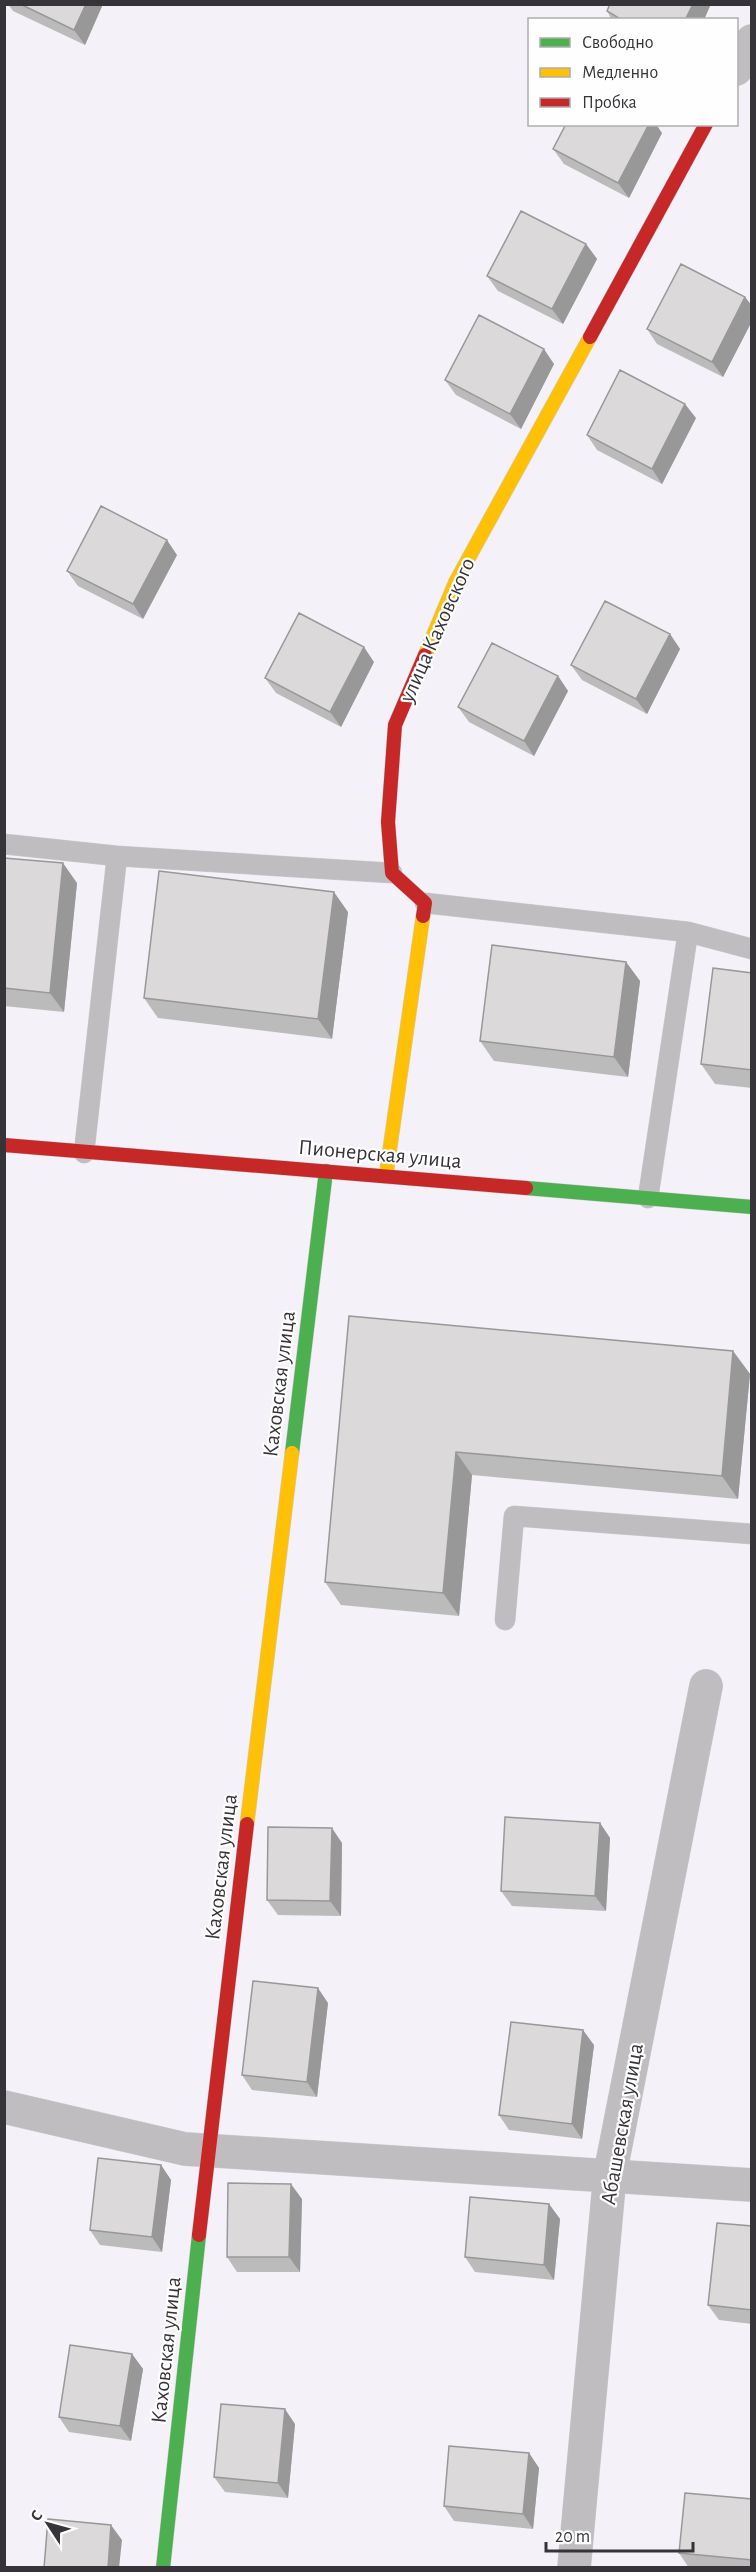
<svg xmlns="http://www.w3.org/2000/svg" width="756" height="2572" font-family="'Alegreya Sans',sans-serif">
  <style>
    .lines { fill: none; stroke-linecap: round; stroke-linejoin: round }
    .lane-casing { stroke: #cfccd1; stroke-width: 21 }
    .street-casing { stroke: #cfccd1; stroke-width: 34 }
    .fast-casing { stroke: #cfccd1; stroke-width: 15 }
    .slow-casing { stroke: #cfccd1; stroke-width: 15 }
    .jam-casing { stroke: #cfccd1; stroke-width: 15 }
    .lane { stroke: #bfbdc0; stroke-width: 20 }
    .street { stroke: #bfbdc0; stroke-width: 33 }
    .fast { stroke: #4caf50; stroke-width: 14 }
    .slow { stroke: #ffc107; stroke-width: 14 }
    .jam { stroke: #c62828; stroke-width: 14 }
    .wall { fill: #bcbbbb }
    .shaded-wall { fill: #999899 }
    .building { fill: #dbd9da; stroke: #999899; stroke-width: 1.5 }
    .labels { text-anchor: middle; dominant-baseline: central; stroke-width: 4.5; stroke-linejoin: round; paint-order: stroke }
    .street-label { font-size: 22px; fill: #373439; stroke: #fefefe }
  </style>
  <rect width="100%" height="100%" fill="#f5f1f8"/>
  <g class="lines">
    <g class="lane-casing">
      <path id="lane" d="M4,844L117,856L392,873
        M425,903L688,932L752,949
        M84,1153L117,856
        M648,1198L688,932
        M505,1620L514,1516L752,1534"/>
    </g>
    <g class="street-casing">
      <path id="street" d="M736,69L752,41
        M4,2107L185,2149L752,2185
        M574,2568L610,2174L706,1686"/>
    </g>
    <g class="fast-casing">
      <path id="fast" d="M526,1188L752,1207
        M292,1453L326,1171
        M163,2568L199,2235"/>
    </g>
    <g class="slow-casing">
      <path id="slow" d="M425,655L456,581L590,337
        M386,1176L423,916
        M247,1824L292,1453"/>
    </g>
    <g class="jam-casing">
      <path id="jam" d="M590,337L706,124
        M423,916L425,903L392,873L388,822L395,725L425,655
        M4,1145L526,1188
        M199,2235L247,1824"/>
    </g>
    <use href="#lane" class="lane"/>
    <use href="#street" class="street"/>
    <use href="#fast" class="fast"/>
    <use href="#slow" class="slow"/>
    <use href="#jam" class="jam"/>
  </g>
  <path class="wall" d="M8,4H103L85,45L13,11Z
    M607,11L704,20H612Z
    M662,133L629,198L564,164L553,149Z
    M586,244L597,259L563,324L498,291L487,276Z
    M745,297L752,306V321L723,377L657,344L647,329Z
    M554,364L521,429L456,395L445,380Z
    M696,418L662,484L597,450L587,435Z
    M177,555L143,619L78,586L67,571Z
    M670,634L680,649L647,714L582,680L571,665Z
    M374,662L341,727L276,693L265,678Z
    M558,676L568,691L534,756L469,722L458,707Z
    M4,858L77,883L64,1012L4,1006Z
    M348,912L332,1039L158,1018L144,998Z
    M626,962L640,981L628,1077L494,1061L480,1041Z
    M752,973V1088L715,1084L701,1064Z
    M349,1316L733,1351L750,1374L738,1499L472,1475L459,1616L341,1605L325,1582Z
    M600,1823L610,1838L606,1911L512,1906L501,1891Z
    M342,1843L341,1916L278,1915L267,1900Z
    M328,2003L317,2097L252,2090L242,2075Z
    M594,2045L582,2139L509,2130L499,2115Z
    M161,2165L171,2180L162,2252L100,2245L90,2230Z
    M302,2199L300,2272H237L227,2257Z
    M549,2204L560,2219L554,2280L475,2272L465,2257Z
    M752,2226V2324L719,2320L708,2305Z
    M132,2354L143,2369L131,2441L69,2432L59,2417Z
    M295,2424L288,2498L225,2492L214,2477Z
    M529,2453L539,2468L533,2529L454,2521L444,2506Z
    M752,2499V2568H689L679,2553Z"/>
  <path class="shaded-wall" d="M86,4H103L85,45L74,30Z
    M693,4H711L704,20H685Z
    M649,124H656L662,133L629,198L618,183Z
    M586,244L597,259L563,324L552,309Z
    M745,297L752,306V321L723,377L712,362Z
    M544,349L554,364L521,429L510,414Z
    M685,404L696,418L662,484L652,469Z
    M167,540L177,555L143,619L133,604Z
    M670,634L680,649L647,714L636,699Z
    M364,647L374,662L341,727L330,712Z
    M558,676L568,691L534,756L524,741Z
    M63,863L77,883L64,1012L50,993Z
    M334,892L348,912L332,1039L318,1019Z
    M626,962L640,981L628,1077L614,1057Z
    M733,1351L750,1374L738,1499L722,1476Z
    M456,1452L472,1475L459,1616L443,1593Z
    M600,1823L610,1838L606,1911L595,1896Z
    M332,1828L342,1843L341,1916L330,1901Z
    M318,1988L328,2003L317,2097L307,2082Z
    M583,2030L594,2045L582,2139L572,2124Z
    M161,2165L171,2180L162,2252L152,2237Z
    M291,2184L302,2199L300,2272L289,2257Z
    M549,2204L560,2219L554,2280L544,2265Z
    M132,2354L143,2369L131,2441L120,2426Z
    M285,2409L295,2424L288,2498L278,2483Z
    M529,2453L539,2468L533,2529L523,2514Z
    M111,2525L122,2540L119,2568H108Z"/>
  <path class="building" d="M20,4H86L74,30Z
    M610,4H693L685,20H622L607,11Z
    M566,124H649L618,183L553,149Z
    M521,211L586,244L552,309L487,276Z
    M681,264L745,297L712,362L647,329Z
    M479,315L544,349L510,414L445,380Z
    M620,370L685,404L652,469L587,435Z
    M101,506L167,540L133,604L67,571Z
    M605,601L670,634L636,699L571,665Z
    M299,613L364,647L330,712L265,678Z
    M492,643L558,676L524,741L458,707Z
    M4,858L63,863L50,993L4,988Z
    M159,871L334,892L318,1019L144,998Z
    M492,945L626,962L614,1057L480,1041Z
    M713,968L752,973V1070L701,1064Z
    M349,1316L733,1351L722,1476L456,1452L443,1593L325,1582Z
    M505,1817L600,1823L595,1896L501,1891Z
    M268,1827L332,1828L330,1901L267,1900Z
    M253,1981L318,1988L307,2082L242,2075Z
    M511,2022L583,2030L572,2124L499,2115Z
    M98,2158L161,2165L152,2237L90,2230Z
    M228,2183L291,2184L289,2257H227Z
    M470,2197L549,2204L544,2265L465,2257Z
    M717,2223L752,2226V2310L708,2305Z
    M70,2345L132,2354L120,2426L59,2417Z
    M221,2404L285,2409L278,2483L214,2477Z
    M449,2446L529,2453L523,2514L444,2506Z
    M685,2493L752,2499V2560L679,2553Z
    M48,2519L111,2525L108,2568H44Z"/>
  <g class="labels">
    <g class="street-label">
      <text transform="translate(437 630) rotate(-66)">улица Каховского</text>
      <text transform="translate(380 1154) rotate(5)">Пионерская улица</text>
      <text transform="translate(279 1384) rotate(-83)">Каховская улица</text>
      <text transform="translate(221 1867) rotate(-83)">Каховская улица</text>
      <text transform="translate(622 2124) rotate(-80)">Абашевская улица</text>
      <text transform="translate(166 2350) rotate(-84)">Каховская улица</text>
    </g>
  </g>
  <rect width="756" height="2572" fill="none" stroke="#373439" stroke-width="12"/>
  <rect x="528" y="18" width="210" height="108" fill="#fefefe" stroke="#aeadaf" stroke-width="1.5"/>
  <rect x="540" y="38" width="30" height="9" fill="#4caf50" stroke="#aeadaf" stroke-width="1.5"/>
  <text x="582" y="48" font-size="18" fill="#373439">Свободно</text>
  <rect x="540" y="68" width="30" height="9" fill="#ffc107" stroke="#aeadaf" stroke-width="1.5"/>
  <text x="582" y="78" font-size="18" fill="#373439">Медленно</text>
  <rect x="540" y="98" width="30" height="9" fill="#c62828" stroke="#aeadaf" stroke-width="1.5"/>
  <text x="582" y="108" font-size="18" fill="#373439">Пробка</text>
  <g transform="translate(48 2524) rotate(306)" stroke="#fefefe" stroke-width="4.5" paint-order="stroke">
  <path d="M0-4.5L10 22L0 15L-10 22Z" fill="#373439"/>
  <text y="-9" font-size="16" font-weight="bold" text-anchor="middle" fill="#373439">С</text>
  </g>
  <path d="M546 2542v9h147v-9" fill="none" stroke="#373439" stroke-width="3"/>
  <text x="555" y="2542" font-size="18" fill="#373439" stroke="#fefefe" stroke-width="4.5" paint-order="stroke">20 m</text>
</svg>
